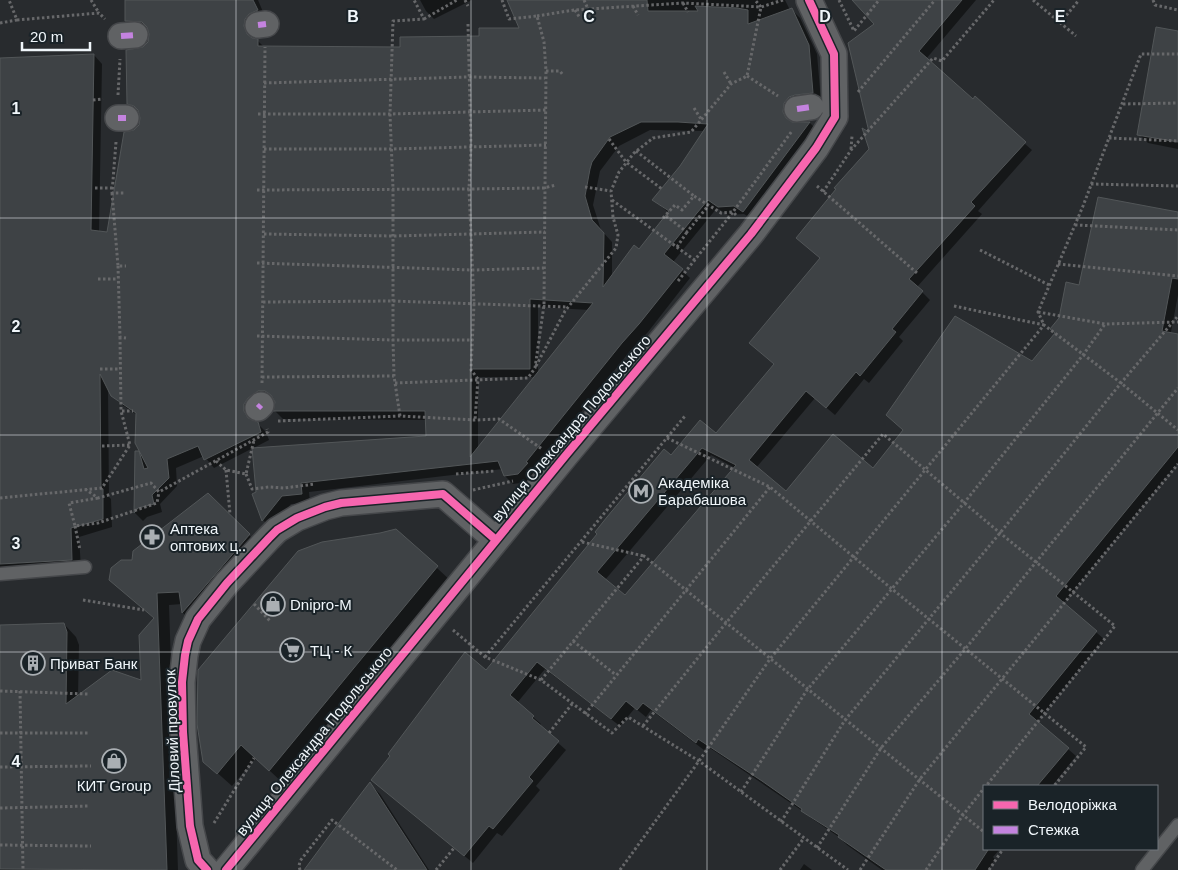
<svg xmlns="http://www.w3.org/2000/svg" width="1178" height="870" font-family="Helvetica,sans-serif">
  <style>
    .shadow { fill: #0007; fill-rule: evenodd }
    .building { fill: #3e4245; stroke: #525658; fill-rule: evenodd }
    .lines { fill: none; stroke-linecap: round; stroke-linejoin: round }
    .lane-casing { stroke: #45474a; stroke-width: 15 }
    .street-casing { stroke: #45474a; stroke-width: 28 }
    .path { stroke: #67686a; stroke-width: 3; stroke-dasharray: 2.5 2.5; stroke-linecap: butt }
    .lane { stroke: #606264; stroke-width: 12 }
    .street { stroke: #606264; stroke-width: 25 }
    .quiet { stroke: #c483df; stroke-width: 6; stroke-dasharray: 12 6; stroke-linecap: butt }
    .cycleway-casing { stroke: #1a2328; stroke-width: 11 }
    .cycleway { stroke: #f766af; stroke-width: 8 }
    .grid { fill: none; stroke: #f0f6fa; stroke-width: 1; stroke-opacity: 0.55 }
    .labels { text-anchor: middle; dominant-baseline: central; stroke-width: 4; stroke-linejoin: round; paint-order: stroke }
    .street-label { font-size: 15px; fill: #f0f6fa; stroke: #1a2328 }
    .poi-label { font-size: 15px; fill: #f0f6fa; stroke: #1a2328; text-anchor: start }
    .grid-label { font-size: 16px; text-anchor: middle; font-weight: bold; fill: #f0f6fa; stroke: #1a2328; stroke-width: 4; stroke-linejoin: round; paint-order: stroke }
  </style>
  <rect width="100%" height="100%" fill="#282b2e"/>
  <path class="shadow" d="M126,0H258L266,19L253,28L252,36L253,40H257L264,47L401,48L480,38L521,30L508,0H785L790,10H792L800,18L817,54L821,101L792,112L791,121L792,123L799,124L810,123L818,131L752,219L744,214L728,215L717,208L673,262L690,278L648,332L630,351L534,471L536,473L527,482L513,484L505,476L503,469L309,492L310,503L291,504L271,528L263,520L254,494L427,437L426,420L283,419L275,411V399H267L252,413V421L257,423L266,432L269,440L214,468L204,456L176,468L177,486L160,504L162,512L147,517L143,521L135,513L136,453L138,452L144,458L137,415L121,404L112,395L108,388L109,497L111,499L112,527L79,537L81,568L0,572V59L94,55L102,64L99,232L108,233L134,131L140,125L142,118L140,113L137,112L128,103L143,48L149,42V30L135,29L126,20ZM650,130L705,131L681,167L654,200L669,213L639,251L612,277V242L601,230L593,205L600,171L619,146ZM538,307L589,310L538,374ZM478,377H535L478,449Z
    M420,0H472L434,19L426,11Z
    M853,0H976L926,59L1032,150L978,211L982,214L917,287L930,300L899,337L903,341L869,383L864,379L835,415L815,398L756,468L786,492L873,469L1032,363L1056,334L1080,286L1178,213V295L1167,353L1178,339V463L1063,604L1104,639L1037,722L1076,756L1052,786H984V849H1000L993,857L995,859L988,870H882L847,845L839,837L811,818L804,812L707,746L704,750L651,710L646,717L635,708L620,726L545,669L517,703L541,724L539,726L566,750L536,786L540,790L502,836L497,833L473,863L373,780L486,672L671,457L717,435L775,365L871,149L876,25ZM711,455L735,468L625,597L605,580Z
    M1178,32V149L1148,143L1139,134Z
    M208,495L261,547L194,624L183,613L182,604L169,605L178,870H0V626L64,624L76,637L79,645L78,697L142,682L155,619L123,591L134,562Z
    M396,530L451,581L284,784L256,758L232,786L204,761Z
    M370,784L380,794L429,870H311Z
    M804,864L812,870H800Z"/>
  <path class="building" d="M125,0H253L258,10L249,14L245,19L244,26L247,34L252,38L258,39V46L400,47V37L479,36V28H519L507,0H647L648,11H698L695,6L737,8L748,10V24L792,8L809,45L813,93L795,95L789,97L784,103L783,112L786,118L792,122H810L743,212L734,206L718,207L708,200L697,213L664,254L683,269L639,324L622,343L526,462L528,463L518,474L504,476L498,461L301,483L302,494L282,496L262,521L252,494L256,492L252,448L426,436L425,411H273L275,402L271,395L265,391H258L248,398L244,404V411L248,418L258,422L261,432L204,460L198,446L167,459L169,478L152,495L154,504L138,508L134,513L135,451H139L144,469L148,468L135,443L136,413L111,396L100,374L101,490L103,489V519L71,528L72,560L0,564V58L94,54L91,230L107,232L124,132L134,130L139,125L140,118L138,110L134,106L127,104L126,50L143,47L148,42L149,34L147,27L142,22L125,21ZM641,122H678L708,124L680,166L652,200L669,211L639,249L634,245L603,287L604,233L592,220L585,196L590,169L592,162L610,137ZM530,299L593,303L470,457V369H530Z
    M852,0H962L919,51L973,99L975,96L1026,142L971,202L975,206L909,279L923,291L892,329L896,332L860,376L856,372L826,408L806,391L749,460L786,491L833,434L873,468L903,430L886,415L955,316L1032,361L1055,333L1050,329L1059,318L1066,282L1079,285L1098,197L1178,212V279L1172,278L1162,331L1178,334V447L1056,596L1097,631L1029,714L1069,748L1037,786H984V849L988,850L975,870H886L838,837L839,835L801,811L802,809L762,781L698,739L696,743L643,703L637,710L626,701L611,719L537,662L510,695L534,716L532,718L559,741L529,777L533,781L493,829L489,826L464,856L371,780L390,756L388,754L465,652L486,670L597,534L595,532L607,517L664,449L671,455L700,420L716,433L774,364L749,343L820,258L796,238L836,189L834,188L869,149L862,128L869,132L848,43L874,24ZM702,448L736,465L625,595L597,572Z
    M1156,27L1178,31V142L1137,135Z
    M208,493L250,534L182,613L179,592L157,593L167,870L0,869V625L64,623L67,632L66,704L112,670L141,680L139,635L154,618L109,580L111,568L121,560H132L133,551Z
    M396,529L438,566L269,771L241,745L217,774L203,762L197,724L198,670L298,551L322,542L380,533Z
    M370,782L427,870H304L344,816Z"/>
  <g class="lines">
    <g class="lane-casing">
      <path id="lane" d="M0,574L85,567
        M1142,870L1178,825"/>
    </g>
    <g class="street-casing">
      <path id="street" d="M258,25L266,24
        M121,36L135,35
        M797,109L811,107
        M118,118H126
        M258,408L261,405
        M207,870L198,860L190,826L183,732L182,682L185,655L188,641L198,619L227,583L269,538L277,530L297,518L325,507L341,503L443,494L496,540
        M226,870L566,455L751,234L816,148L835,117L834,54L809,0"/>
    </g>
    <path class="path" d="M91,0L99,13
      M465,0L468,6
      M584,0L588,9
      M839,0L854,31L879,0
      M1033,0L1076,36
      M1153,0L1155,5L1178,10
      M683,3L688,12
      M633,6L638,15
      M575,10L580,18
      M537,16L574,10L683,3L761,7L755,0
      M424,19L457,0
      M17,20L99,13L105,19
      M0,23L17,20L9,0
      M1060,23L1079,0
      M468,24L471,147L469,189L474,304L471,370L478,379L475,420
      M546,71H560L563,75
      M724,72L731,84
      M747,76L778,96
      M264,83L468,77L545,78
      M858,92L935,0
      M118,95L120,59
      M93,100L103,99
      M1123,104L1178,103
      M694,108L701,119
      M258,114H390L546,110
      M1109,138L1178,141
      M609,139L626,162L662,189
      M116,142L112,193H125
      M264,149H391L546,145
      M851,149L852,136
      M636,151L694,196
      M1091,184L1178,186
      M817,186L917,273
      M585,187L611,191
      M95,188H113
      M257,190L469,189L544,188L556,185
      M823,192L851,150L933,58L942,61L994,0
      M112,193L118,266H126
      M612,200L696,261
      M666,216L687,232L708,206
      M663,218L675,205L682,210L694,196L721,213L733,212L792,131
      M1075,225L1178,230
      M264,234L394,236L545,232
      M677,247L687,232
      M980,250L1049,285
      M257,263L473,270L544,268
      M1058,264L1178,276
      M118,266L120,337L126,338
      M98,279H118
      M678,281L733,212L737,216
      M263,302L392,301L568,307
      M954,306L1044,325L1038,312L1083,206L1141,54H1178
      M1038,312L1105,324L1178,322
      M257,336L393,340H473
      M120,337L121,411H133
      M536,366L565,311L616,248L618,235L613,217L611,191L619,172L634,153L653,138L691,132L731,84L747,76L761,7L783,0
      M100,369H120
      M262,377L394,376
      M262,383L265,47
      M395,383L528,378L535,368L544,305L546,71L544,42L537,16L509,19L502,0
      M400,416L394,376L393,340V188L390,114L393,21L424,19L414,0
      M278,421L400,416L475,420L499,419L542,449
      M667,438L770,487L892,589L1086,747L1054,786
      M102,446L130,445
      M216,461L226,470L246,474L254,440
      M226,470L230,514
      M246,474L252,489L269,487L284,488L315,484
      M456,474L495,471
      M85,489L98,498L151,483L159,492L268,432L267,429
      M473,490L513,481
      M0,498L102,488L130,445L121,411
      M98,498L69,503L75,526L98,523L157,503L159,492
      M75,526L80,550
      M582,542L644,556
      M83,600L144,610
      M254,604L271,622
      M453,630L485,657L541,680L612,733L628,717L699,761L848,870
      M573,641L616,675
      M485,657L685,416
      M541,680L644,556L984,832
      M0,691L88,694
      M20,691L23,870
      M585,714L770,487
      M643,726L726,623L883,434L1000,533L1115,626L986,786
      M0,733H89
      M549,733L572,704
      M0,767L91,766
      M741,792L807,690L964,503L1083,355L1105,324
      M0,808L90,806
      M781,822L845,720L1000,533L1121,383L1178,316
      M214,823L254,758
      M0,845L91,846
      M817,848L881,748L966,648L1178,388
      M300,870L299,866L300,861L332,820L397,870
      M436,870L454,848
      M620,870L699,761L770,659L1044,325L1121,383L1178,430
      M780,870L804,838
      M860,870L920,779L1178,464
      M926,870L963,815L984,788
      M989,870L1003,849"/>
    <use href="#lane" class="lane"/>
    <use href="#street" class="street"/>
    <path class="quiet" d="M258,25L266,24
      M121,36L135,35
      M797,109L811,107
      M118,118H126
      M258,408L261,405"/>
    <g class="cycleway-casing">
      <path id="cycleway" d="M207,870L198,860L190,826L183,732L182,682L185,655L188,641L198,619L227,583L269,538L277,530L297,518L325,507L341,503L443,494L496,540
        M226,870L566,455L751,234L816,148L835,117L834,54L809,0"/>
    </g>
    <use href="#cycleway" class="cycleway"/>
  </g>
  <path class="grid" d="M236,0V870M471,0V870M707,0V870M942,0V870M0,218H1178M0,435H1178M0,652H1178"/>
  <defs>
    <g id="metro-ring" transform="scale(1.25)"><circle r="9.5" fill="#1a2328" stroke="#aaafb3" stroke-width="1.5"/><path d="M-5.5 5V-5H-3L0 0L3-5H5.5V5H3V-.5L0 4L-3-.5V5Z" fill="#aaafb3"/></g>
    <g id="pharmacy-ring" transform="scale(1.25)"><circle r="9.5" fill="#1a2328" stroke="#aaafb3" stroke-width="1.5"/><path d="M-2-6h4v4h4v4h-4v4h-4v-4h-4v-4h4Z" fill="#aaafb3"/></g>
    <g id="shop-ring" transform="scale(1.25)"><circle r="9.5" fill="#1a2328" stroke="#aaafb3" stroke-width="1.5"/><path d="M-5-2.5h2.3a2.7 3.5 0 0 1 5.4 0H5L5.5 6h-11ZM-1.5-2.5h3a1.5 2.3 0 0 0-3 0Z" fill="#aaafb3"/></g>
    <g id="supermarket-ring" transform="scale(1.25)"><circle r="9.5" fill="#1a2328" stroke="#aaafb3" stroke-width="1.5"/><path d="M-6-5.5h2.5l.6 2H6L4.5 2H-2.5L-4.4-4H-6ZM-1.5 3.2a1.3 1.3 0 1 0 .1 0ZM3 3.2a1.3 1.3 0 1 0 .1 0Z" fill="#aaafb3"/></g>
    <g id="building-ring" transform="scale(1.25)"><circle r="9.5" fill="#1a2328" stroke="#aaafb3" stroke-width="1.5"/><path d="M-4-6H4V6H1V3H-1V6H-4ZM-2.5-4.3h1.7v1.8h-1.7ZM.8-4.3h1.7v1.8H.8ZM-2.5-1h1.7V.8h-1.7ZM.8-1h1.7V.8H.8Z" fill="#aaafb3"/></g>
  </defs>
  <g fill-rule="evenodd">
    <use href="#metro-ring" x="641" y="491"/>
    <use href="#pharmacy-ring" x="152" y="537"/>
    <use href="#shop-ring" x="273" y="604"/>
    <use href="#supermarket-ring" x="292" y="650"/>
    <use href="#building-ring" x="33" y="663"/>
    <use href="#shop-ring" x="114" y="761"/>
  </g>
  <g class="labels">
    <g class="street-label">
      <text transform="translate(571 428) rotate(-50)">вулиця Олександра Подольського</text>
      <text transform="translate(172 731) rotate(-92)">Діловий провулок</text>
      <text transform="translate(314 741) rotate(-51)">вулиця Олександра Подольського</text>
    </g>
    <g class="poi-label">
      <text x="658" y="482">Академіка<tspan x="658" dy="17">Барабашова</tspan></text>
      <text x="170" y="528">Аптека<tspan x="170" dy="17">оптових ц‥</tspan></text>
      <text x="290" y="604">Dnipro-M</text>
      <text x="310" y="650">ТЦ - К</text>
      <text x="50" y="663">Приват Банк</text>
      <text x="114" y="785" text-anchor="middle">КИТ Group</text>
    </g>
  </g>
  <g class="grid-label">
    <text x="353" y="22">B</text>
    <text x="589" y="22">C</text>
    <text x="825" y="22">D</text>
    <text x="1060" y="22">E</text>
    <text x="16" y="114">1</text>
    <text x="16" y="332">2</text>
    <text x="16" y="549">3</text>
    <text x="16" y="767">4</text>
  </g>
  <rect x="983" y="785" width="175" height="65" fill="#1a2328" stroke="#70777c"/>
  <rect x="993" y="801" width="25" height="8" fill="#f766af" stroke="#70777c"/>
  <text x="1028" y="810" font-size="15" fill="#f0f6fa">Велодоріжка</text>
  <rect x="993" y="826" width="25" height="8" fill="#c483df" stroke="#70777c"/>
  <text x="1028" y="835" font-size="15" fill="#f0f6fa">Стежка</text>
  <path d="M22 42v8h68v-8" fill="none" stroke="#f0f6fa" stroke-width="2.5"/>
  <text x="30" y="42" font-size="15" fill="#f0f6fa" stroke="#1a2328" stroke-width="4" paint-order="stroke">20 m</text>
</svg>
